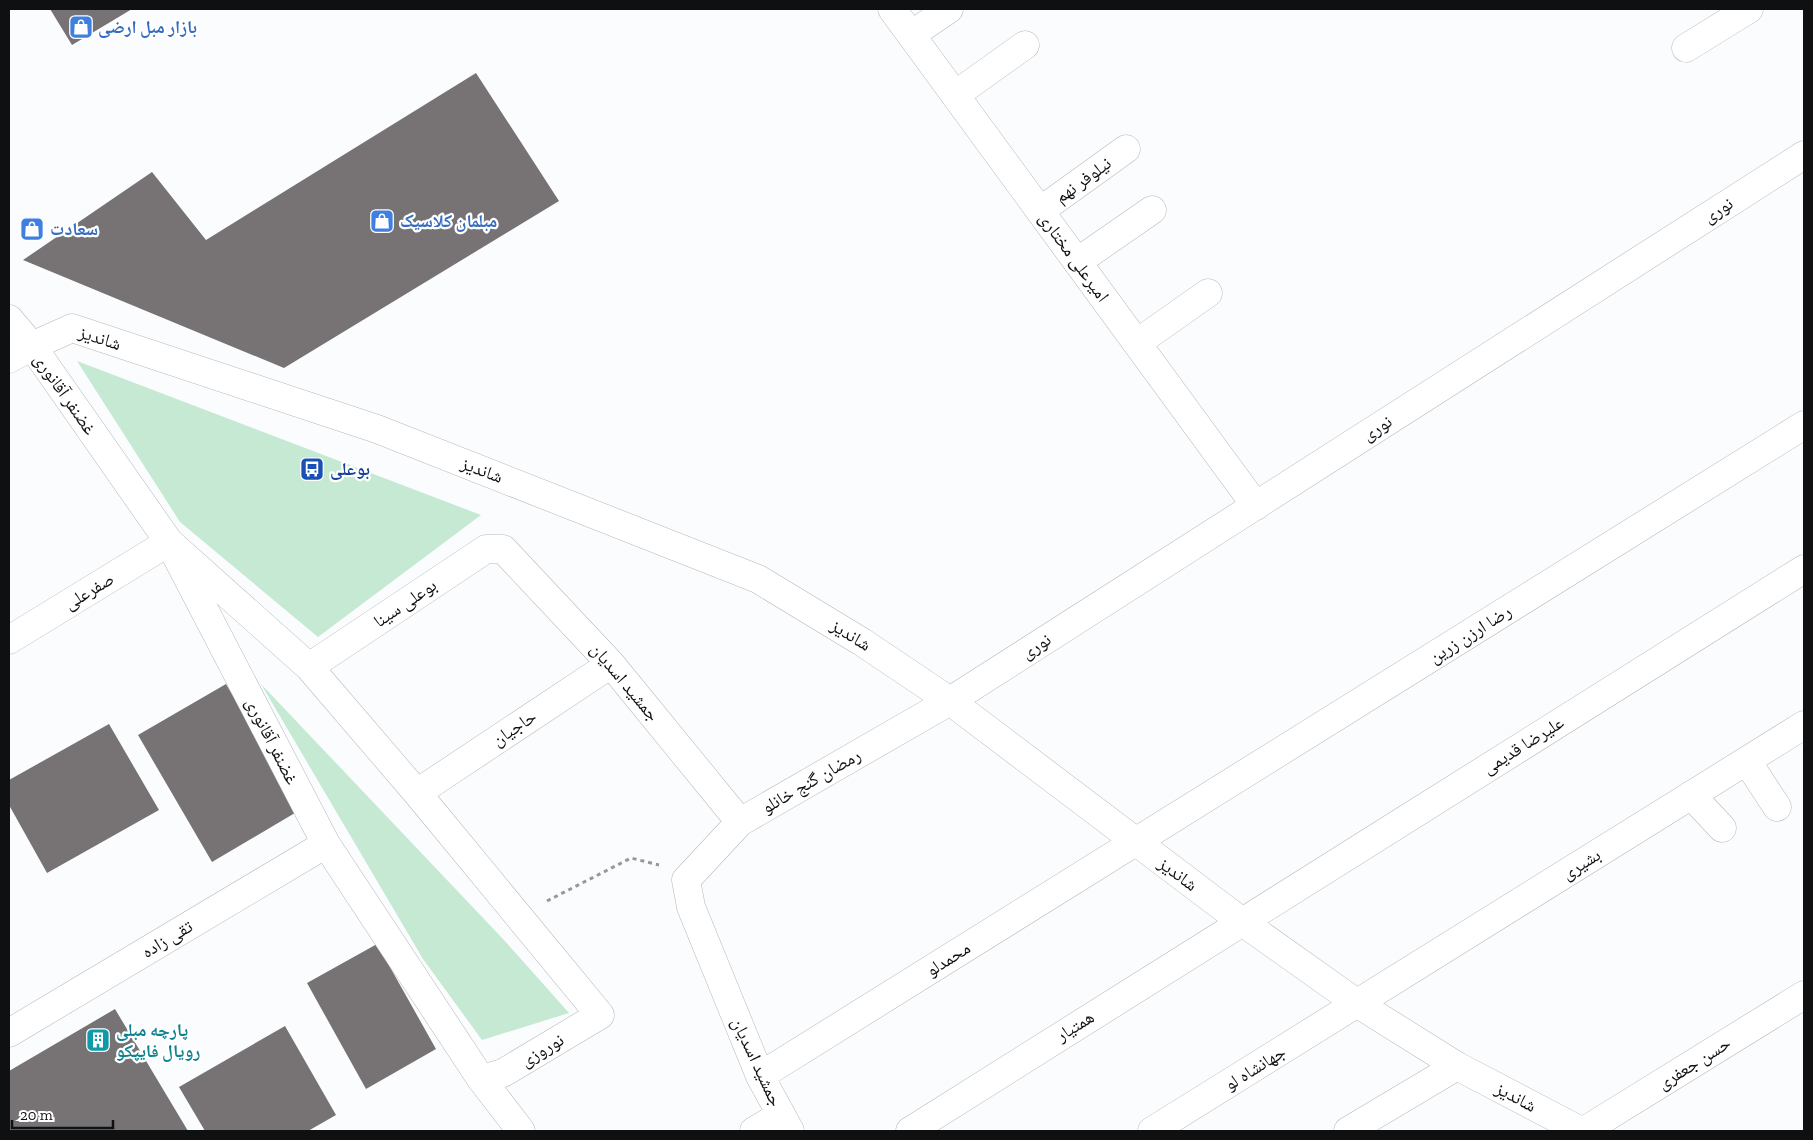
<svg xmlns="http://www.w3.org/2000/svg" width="1813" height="1140" font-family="'Zilla Slab','Noto Naskh Arabic',serif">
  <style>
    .green { fill: #c5e9d2 }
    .building { fill: #777375 }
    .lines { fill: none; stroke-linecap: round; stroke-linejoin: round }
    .street-casing { stroke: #b6b8bc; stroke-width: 29 }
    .secondary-casing { stroke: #b6b8bc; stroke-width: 29 }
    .path { stroke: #97989a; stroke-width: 3; stroke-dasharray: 4 4; stroke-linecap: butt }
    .street { stroke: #fff; stroke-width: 28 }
    .secondary { stroke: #fff; stroke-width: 28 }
    .labels { text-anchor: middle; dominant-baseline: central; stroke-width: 4.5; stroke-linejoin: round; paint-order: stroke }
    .shop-label { font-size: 18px; font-weight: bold; fill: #366cbe; stroke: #fff; text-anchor: start }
    .street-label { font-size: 18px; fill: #0f1011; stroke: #fff }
    .transit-label { font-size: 18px; font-weight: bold; fill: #164399; stroke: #fff; text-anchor: start }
    .culture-label { font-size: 18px; font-weight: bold; fill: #0d838f; stroke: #fff; text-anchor: start }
  </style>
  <rect width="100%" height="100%" fill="#fafcfe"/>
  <path class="green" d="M77,361L481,515L318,637L180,522Z
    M261,684L503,939L569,1013L482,1040L423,959Z"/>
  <path class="building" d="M50,9H132L72,45Z
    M476,73L559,201L284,368L23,260L152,172L206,240Z
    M226,684L300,810L212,862L138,735Z
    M109,724L159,810L47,873L9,805V780Z
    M377,944L436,1049L366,1089L307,983Z
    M115,1009L188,1131H9V1071Z
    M285,1026L336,1115L308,1131H205L179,1087Z"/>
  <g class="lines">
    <g class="street-casing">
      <path id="street" d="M911,35L949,9
        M1686,48L1749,9
        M955,95L1025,45
        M1040,211L1126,149
        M1077,262L1152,210
        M1137,343L1208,293
        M9,359L32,346
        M9,640L169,542L309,667L417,793L600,1015L503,1073L481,1079
        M309,667L486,549H503L611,664L740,822
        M1747,761L1777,807
        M417,793L611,664
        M1691,795L1722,828
        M9,1033L326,844
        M760,1076L1804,425
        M754,1131L781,1115
        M790,1131L760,1076L691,907L686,880L740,822L950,701L1804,155
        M910,1131L1804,569
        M1152,1131L1804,725
        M1348,1131L1457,1066
        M1584,1131L1804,995"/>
    </g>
    <g class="secondary-casing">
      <path id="secondary" d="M892,9L1256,506
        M9,319L32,346L169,542L326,844L481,1079L521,1131
        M32,346L72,328L377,429L758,579L862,642L950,701L1241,921L1358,1004L1457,1066L1581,1131"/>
    </g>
    <path class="path" d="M547,901L631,858L659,865"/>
    <use href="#street" class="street"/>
    <use href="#secondary" class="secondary"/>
  </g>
  <defs>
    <g id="shop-square" transform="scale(1.25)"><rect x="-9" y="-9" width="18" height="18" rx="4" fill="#3f7fe0" stroke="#fff"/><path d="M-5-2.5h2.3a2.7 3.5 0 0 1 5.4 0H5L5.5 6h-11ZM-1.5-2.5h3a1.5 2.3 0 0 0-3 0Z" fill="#fff"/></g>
    <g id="bus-square" transform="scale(1.25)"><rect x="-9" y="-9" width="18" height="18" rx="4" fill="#1a4fb4" stroke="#fff"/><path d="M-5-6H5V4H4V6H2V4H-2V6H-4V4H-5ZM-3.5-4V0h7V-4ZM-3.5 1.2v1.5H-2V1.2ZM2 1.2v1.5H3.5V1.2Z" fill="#fff"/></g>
    <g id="building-square" transform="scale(1.25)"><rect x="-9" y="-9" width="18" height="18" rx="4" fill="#0f9aa8" stroke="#fff"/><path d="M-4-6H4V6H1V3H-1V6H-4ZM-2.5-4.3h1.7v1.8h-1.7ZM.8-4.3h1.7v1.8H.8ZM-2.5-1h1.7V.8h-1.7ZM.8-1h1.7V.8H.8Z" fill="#fff"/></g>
  </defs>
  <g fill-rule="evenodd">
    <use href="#shop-square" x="81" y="27"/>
    <use href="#shop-square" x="382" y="221"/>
    <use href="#shop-square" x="32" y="229"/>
    <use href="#bus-square" x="312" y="469"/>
    <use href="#building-square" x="98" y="1040"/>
  </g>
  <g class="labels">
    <g class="shop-label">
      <text x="98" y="27">بازار مبل ارضی</text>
      <text x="400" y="221">مبلمان کلاسیک</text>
      <text x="50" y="229">سعادت</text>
    </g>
    <g class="street-label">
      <text transform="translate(1083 180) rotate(-36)">نیلوفر نهم</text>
      <text transform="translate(1718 210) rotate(-33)">نوری</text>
      <text transform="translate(1074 257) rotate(54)">امیرعلی مختاری</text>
      <text transform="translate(100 338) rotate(18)">شاندیز</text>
      <text transform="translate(65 394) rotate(55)">غضنفر آقانوری</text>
      <text transform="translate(1377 428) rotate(-33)">نوری</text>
      <text transform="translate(482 470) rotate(21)">شاندیز</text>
      <text transform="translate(89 591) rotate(-31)">صفرعلی</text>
      <text transform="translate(405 603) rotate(-34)">بوعلی سینا</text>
      <text transform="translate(1470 634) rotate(-32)">رضا ارزن زرین</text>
      <text transform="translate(851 635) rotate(32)">شاندیز</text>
      <text transform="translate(1036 646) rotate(-33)">نوری</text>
      <text transform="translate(625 682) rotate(50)">جمشید اسدیان</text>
      <text transform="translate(514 728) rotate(-34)">حاجیان</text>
      <text transform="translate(272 741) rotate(63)">غضنفر آقانوری</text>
      <text transform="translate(1523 745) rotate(-32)">علیرضا قدیمی</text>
      <text transform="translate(811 781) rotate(-30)">رمضان گنج خانلو</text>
      <text transform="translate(1581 864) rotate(-32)">بشیری</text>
      <text transform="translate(1178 874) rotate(37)">شاندیز</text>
      <text transform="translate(167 939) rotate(-31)">تقی زاده</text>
      <text transform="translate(948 959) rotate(-32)">محمدلو</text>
      <text transform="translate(1075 1026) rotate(-32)">همتیار</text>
      <text transform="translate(542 1050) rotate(-31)">نوروزی</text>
      <text transform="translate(757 1062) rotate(65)">جمشید اسدیان</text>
      <text transform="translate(1694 1063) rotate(-32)">حسن جعفری</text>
      <text transform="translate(1255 1068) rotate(-32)">جهانشاه لو</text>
      <text transform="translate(1516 1097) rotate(28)">شاندیز</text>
    </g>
    <g class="transit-label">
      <text x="330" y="469">بوعلی</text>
    </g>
    <g class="culture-label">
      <text x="116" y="1030">پارچه مبلی<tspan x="116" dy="21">رویال فایپکو</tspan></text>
    </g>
  </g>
  <rect width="1813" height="1140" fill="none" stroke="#0f1011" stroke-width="20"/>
  <path d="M12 1120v8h101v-8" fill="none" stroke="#0f1011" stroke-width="2.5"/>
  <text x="20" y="1120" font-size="15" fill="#0f1011" stroke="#ffffff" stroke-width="4" paint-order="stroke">20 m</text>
</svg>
